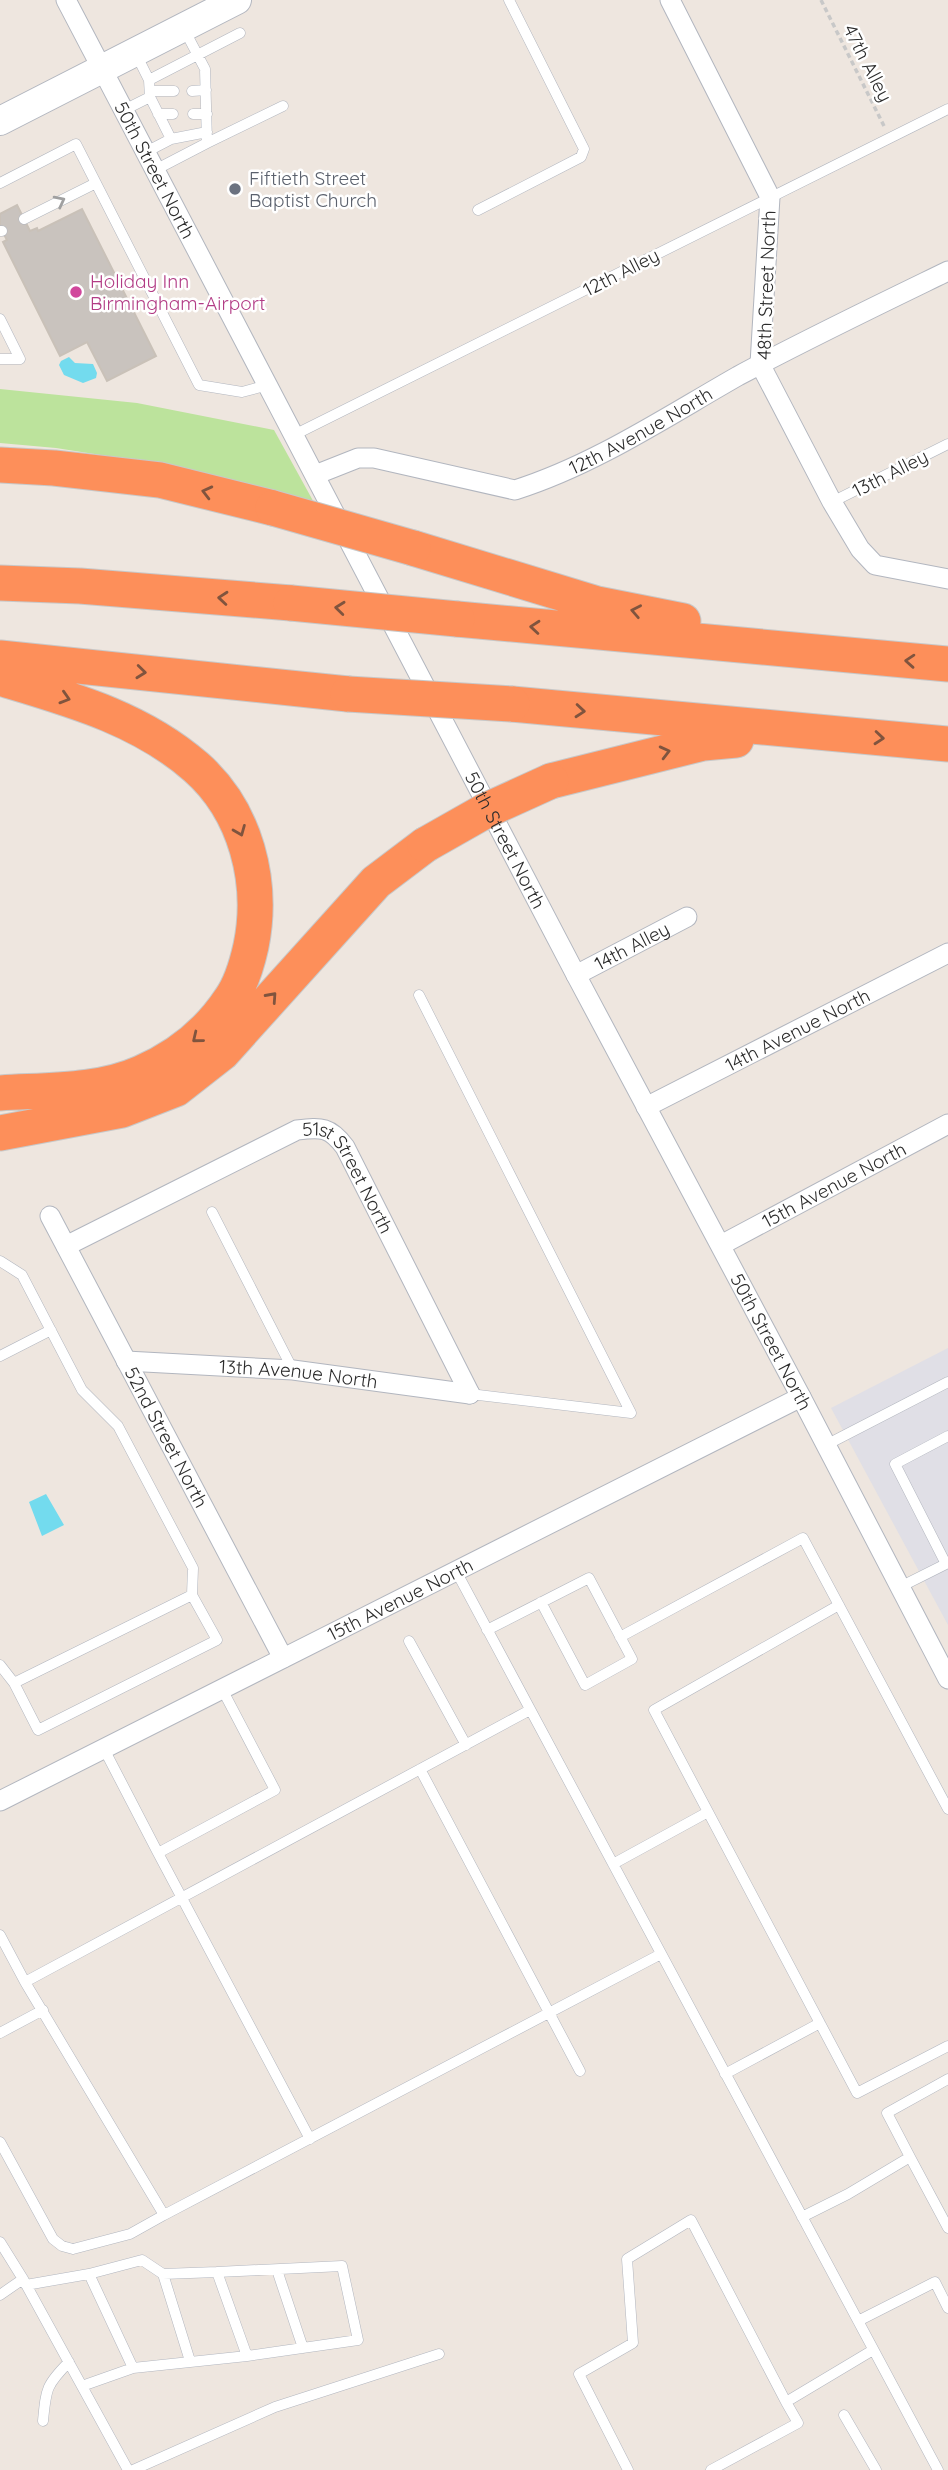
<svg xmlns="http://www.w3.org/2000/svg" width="948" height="2470" font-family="Quicksand,sans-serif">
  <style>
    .industrial { fill: #e0dfe6 }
    .green { fill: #bce39c }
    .water { fill: #73dbee }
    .building { fill: #c9c3be; stroke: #c9c1b8; stroke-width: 2 }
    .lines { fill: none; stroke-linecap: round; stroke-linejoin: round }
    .lane-casing { stroke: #b2b6bf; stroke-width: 11 }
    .street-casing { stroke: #b2b6bf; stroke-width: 21 }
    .secondary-casing { stroke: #b2b6bf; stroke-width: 30 }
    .highway-casing { stroke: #c8c8c8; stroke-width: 37 }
    .path { stroke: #c8c8c8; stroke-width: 3.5; stroke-dasharray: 5 3.5; stroke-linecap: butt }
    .lane { stroke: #fff; stroke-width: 10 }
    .street { stroke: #fff; stroke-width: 19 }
    .secondary { stroke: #fff; stroke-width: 28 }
    .highway { stroke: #fd8f5a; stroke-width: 35 }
    .highway-bridge-casing { stroke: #c8c8c8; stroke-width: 37; stroke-linecap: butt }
    .highway-bridge { stroke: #fd8f5a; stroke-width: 35 }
    .oneway { stroke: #a0a0a0 }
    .oneway2 { stroke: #80543e }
    .worship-dot { fill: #6b7280; stroke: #fff; stroke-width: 2.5 }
    .hotel-dot { fill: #d1479c; stroke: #fff; stroke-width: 2.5 }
    .labels { text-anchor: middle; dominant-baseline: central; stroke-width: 5; stroke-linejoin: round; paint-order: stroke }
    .street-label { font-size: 19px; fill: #2c2c2c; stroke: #fff }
    .worship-label { font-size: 19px; fill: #5b616d; stroke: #fff; text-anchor: start }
    .hotel-label { font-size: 19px; fill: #b23c85; stroke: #fff; text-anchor: start }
  </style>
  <rect width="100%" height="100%" fill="#eee6df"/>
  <path class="industrial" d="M948,1348V1625L831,1408Z"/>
  <path class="green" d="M0,389L137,403L274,430L317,508L126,459L56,448L0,443Z"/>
  <path class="water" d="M69,357L75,363L93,364L97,373L96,378L83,383L64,375L59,365L61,361Z
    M46,1494L64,1525L42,1536L29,1502Z"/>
  <path class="building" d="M17,205L30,231L37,228L38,231L82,209L156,356L107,381L87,342L60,356L3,242L7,240L0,227V214Z"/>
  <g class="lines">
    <g class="lane-casing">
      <path id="lane" d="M137,56L149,80
        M150,91H174
        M192,91L206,90
        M150,97L149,80L240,33
        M124,110L150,97L171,139
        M158,114H173
        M193,114H207
        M207,143L283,106
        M146,152L171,139L207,132
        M155,170L207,143L205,69L184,29
        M0,183L76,144L199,385L242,392L268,385
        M478,210L581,157L584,149L509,0
        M24,219L96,183
        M0,231H2
        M0,319L20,359H0
        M294,435L948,109
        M832,502L948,444
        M419,995L631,1413L470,1394
        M212,1212L293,1370
        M0,1261L22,1275L82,1390L118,1426L193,1568L192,1595L217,1640L38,1730L14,1683L0,1665
        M0,1356L51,1330
        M826,1445L948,1382
        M946,1564L895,1464L948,1436
        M456,1571L938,2470
        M900,1587L948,1563
        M839,1605L654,1710L857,2093L948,2046
        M487,1630L589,1578L632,1659L585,1685L541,1602
        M620,1637L803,1538L948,1809
        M409,1641L466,1745
        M14,1683L192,1595
        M530,1710L25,1982L164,2215L661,1954
        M104,1749L158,1853L275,1790L222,1689
        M420,1769L580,2071
        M158,1853L310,2139
        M613,1864L708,1812
        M0,1935L25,1982
        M0,2033L43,2010
        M725,2074L820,2023
        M0,2142L53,2239L62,2246L73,2249L130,2234L164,2215
        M910,2157L948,2228
        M802,2217L848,2194L910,2157L887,2113L948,2079
        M0,2242L23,2279L128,2470
        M142,2260L163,2274L217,2272L247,2356L133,2368L89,2274Z
        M277,2270L303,2348
        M217,2272L342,2266L358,2340L247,2356
        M163,2274L190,2361
        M26,2285L89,2274
        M0,2295L23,2279
        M858,2321L935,2282L948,2308
        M82,2386L133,2368
        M844,2415L876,2470
        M43,2421C46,2389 46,2385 69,2362
        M133,2470L275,2407L439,2354
        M628,2470L579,2374L633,2343L627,2259L691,2220L786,2402L873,2350
        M711,2470L798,2423L786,2402"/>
    </g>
    <g class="street-casing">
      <g id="street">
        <path id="s1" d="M66,0L576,975L801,1397L948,1679"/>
        <path d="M670,0L770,197L760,364L832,502L860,549L875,565L948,579"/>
        <path id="s2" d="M315,475L358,458H374L515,490C594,465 666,417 738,376C807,339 878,305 948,271"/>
        <path id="s3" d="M576,975L687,917"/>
        <path id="s4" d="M646,1107L948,953"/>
        <path id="s5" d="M50,1216L283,1658"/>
        <path id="s6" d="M721,1245L948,1124"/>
        <path id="s7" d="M66,1246L297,1130C322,1127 330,1127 345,1147L470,1394"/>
        <path id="s8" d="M126,1361L293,1370L470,1394"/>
        <path id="s9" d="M0,1801L801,1397"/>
      </g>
    </g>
    <g class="secondary-casing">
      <path id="secondary" d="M0,121L237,0"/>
    </g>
    <g class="highway-casing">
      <path id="highway" d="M0,465L54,468L160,480L273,508
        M413,548L597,604L683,621
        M0,583L80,586L291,603
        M457,619L948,664
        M0,658L348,694
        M0,678C70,699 140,718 196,767C246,811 264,882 251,946C247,964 241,985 230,1000C208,1033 178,1057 141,1073C99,1092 46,1090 0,1093
        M512,704L948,744
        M551,781L703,743L736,740
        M0,1133L122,1110L176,1089L222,1053L376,882L425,845"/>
    </g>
    <path class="path" d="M821,0L884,126"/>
    <use href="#lane" class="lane"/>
    <use href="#street" class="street"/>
    <use href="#secondary" class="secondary"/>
    <use href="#highway" class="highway"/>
    <g class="highway-bridge-casing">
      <path id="highway-bridge" d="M273,508L413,548
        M291,603L457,619
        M348,694L512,704
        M425,845L485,811L551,781"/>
    </g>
    <use href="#highway-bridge" class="highway-bridge"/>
  </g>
  <defs><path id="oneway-chevron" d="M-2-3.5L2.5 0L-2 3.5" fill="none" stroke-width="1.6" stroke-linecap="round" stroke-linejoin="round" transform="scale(1.75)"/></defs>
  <use class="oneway" href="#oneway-chevron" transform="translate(60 201) rotate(-27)"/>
  <g class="oneway2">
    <use href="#oneway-chevron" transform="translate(207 492) rotate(-166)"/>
    <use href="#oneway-chevron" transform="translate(223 598) rotate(-175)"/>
    <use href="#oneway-chevron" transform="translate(340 608) rotate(-174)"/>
    <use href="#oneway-chevron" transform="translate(636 611) rotate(-169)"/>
    <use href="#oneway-chevron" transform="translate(535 627) rotate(-175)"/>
    <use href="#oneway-chevron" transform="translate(910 661) rotate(-176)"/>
    <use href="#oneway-chevron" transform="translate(141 672) rotate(6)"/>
    <use href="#oneway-chevron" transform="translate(65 698) rotate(17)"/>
    <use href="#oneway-chevron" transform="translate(580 711) rotate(5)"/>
    <use href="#oneway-chevron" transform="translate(879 738) rotate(5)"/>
    <use href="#oneway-chevron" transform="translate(665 752) rotate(-14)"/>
    <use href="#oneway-chevron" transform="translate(240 831) rotate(68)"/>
    <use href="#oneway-chevron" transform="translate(272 997) rotate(-48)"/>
    <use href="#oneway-chevron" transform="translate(197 1038) rotate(141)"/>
  </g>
  <circle class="worship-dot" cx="235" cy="189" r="7"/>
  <circle class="hotel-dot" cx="76" cy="292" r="7"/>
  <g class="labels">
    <g class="street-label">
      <text transform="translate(868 63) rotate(63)">47th Alley</text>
      <text stroke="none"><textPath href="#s1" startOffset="192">50th Street North</textPath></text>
      <text transform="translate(621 272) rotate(-27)">12th Alley</text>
      <text transform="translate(766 285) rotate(-88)">48th Street North</text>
      <text stroke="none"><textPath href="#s2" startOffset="346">12th Avenue North</textPath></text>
      <text transform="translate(890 473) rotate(-27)">13th Alley</text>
      <text stroke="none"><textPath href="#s1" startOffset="948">50th Street North</textPath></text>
      <text stroke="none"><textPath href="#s3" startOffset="63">14th Alley</textPath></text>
      <text stroke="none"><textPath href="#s4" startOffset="170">14th Avenue North</textPath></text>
      <text stroke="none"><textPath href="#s6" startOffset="128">15th Avenue North</textPath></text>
      <text stroke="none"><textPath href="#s7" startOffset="336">51st Street North</textPath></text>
      <text stroke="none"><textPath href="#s1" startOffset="1516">50th Street North</textPath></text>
      <text stroke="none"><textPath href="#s8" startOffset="173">13th Avenue North</textPath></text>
      <text stroke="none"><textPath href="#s5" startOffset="250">52nd Street North</textPath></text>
      <text stroke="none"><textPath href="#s9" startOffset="448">15th Avenue North</textPath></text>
    </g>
    <g class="worship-label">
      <text x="249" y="178">Fiftieth Street<tspan x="249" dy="22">Baptist Church</tspan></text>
    </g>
    <g class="hotel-label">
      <text x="90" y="281">Holiday Inn<tspan x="90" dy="22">Birmingham-Airport</tspan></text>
    </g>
  </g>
</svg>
